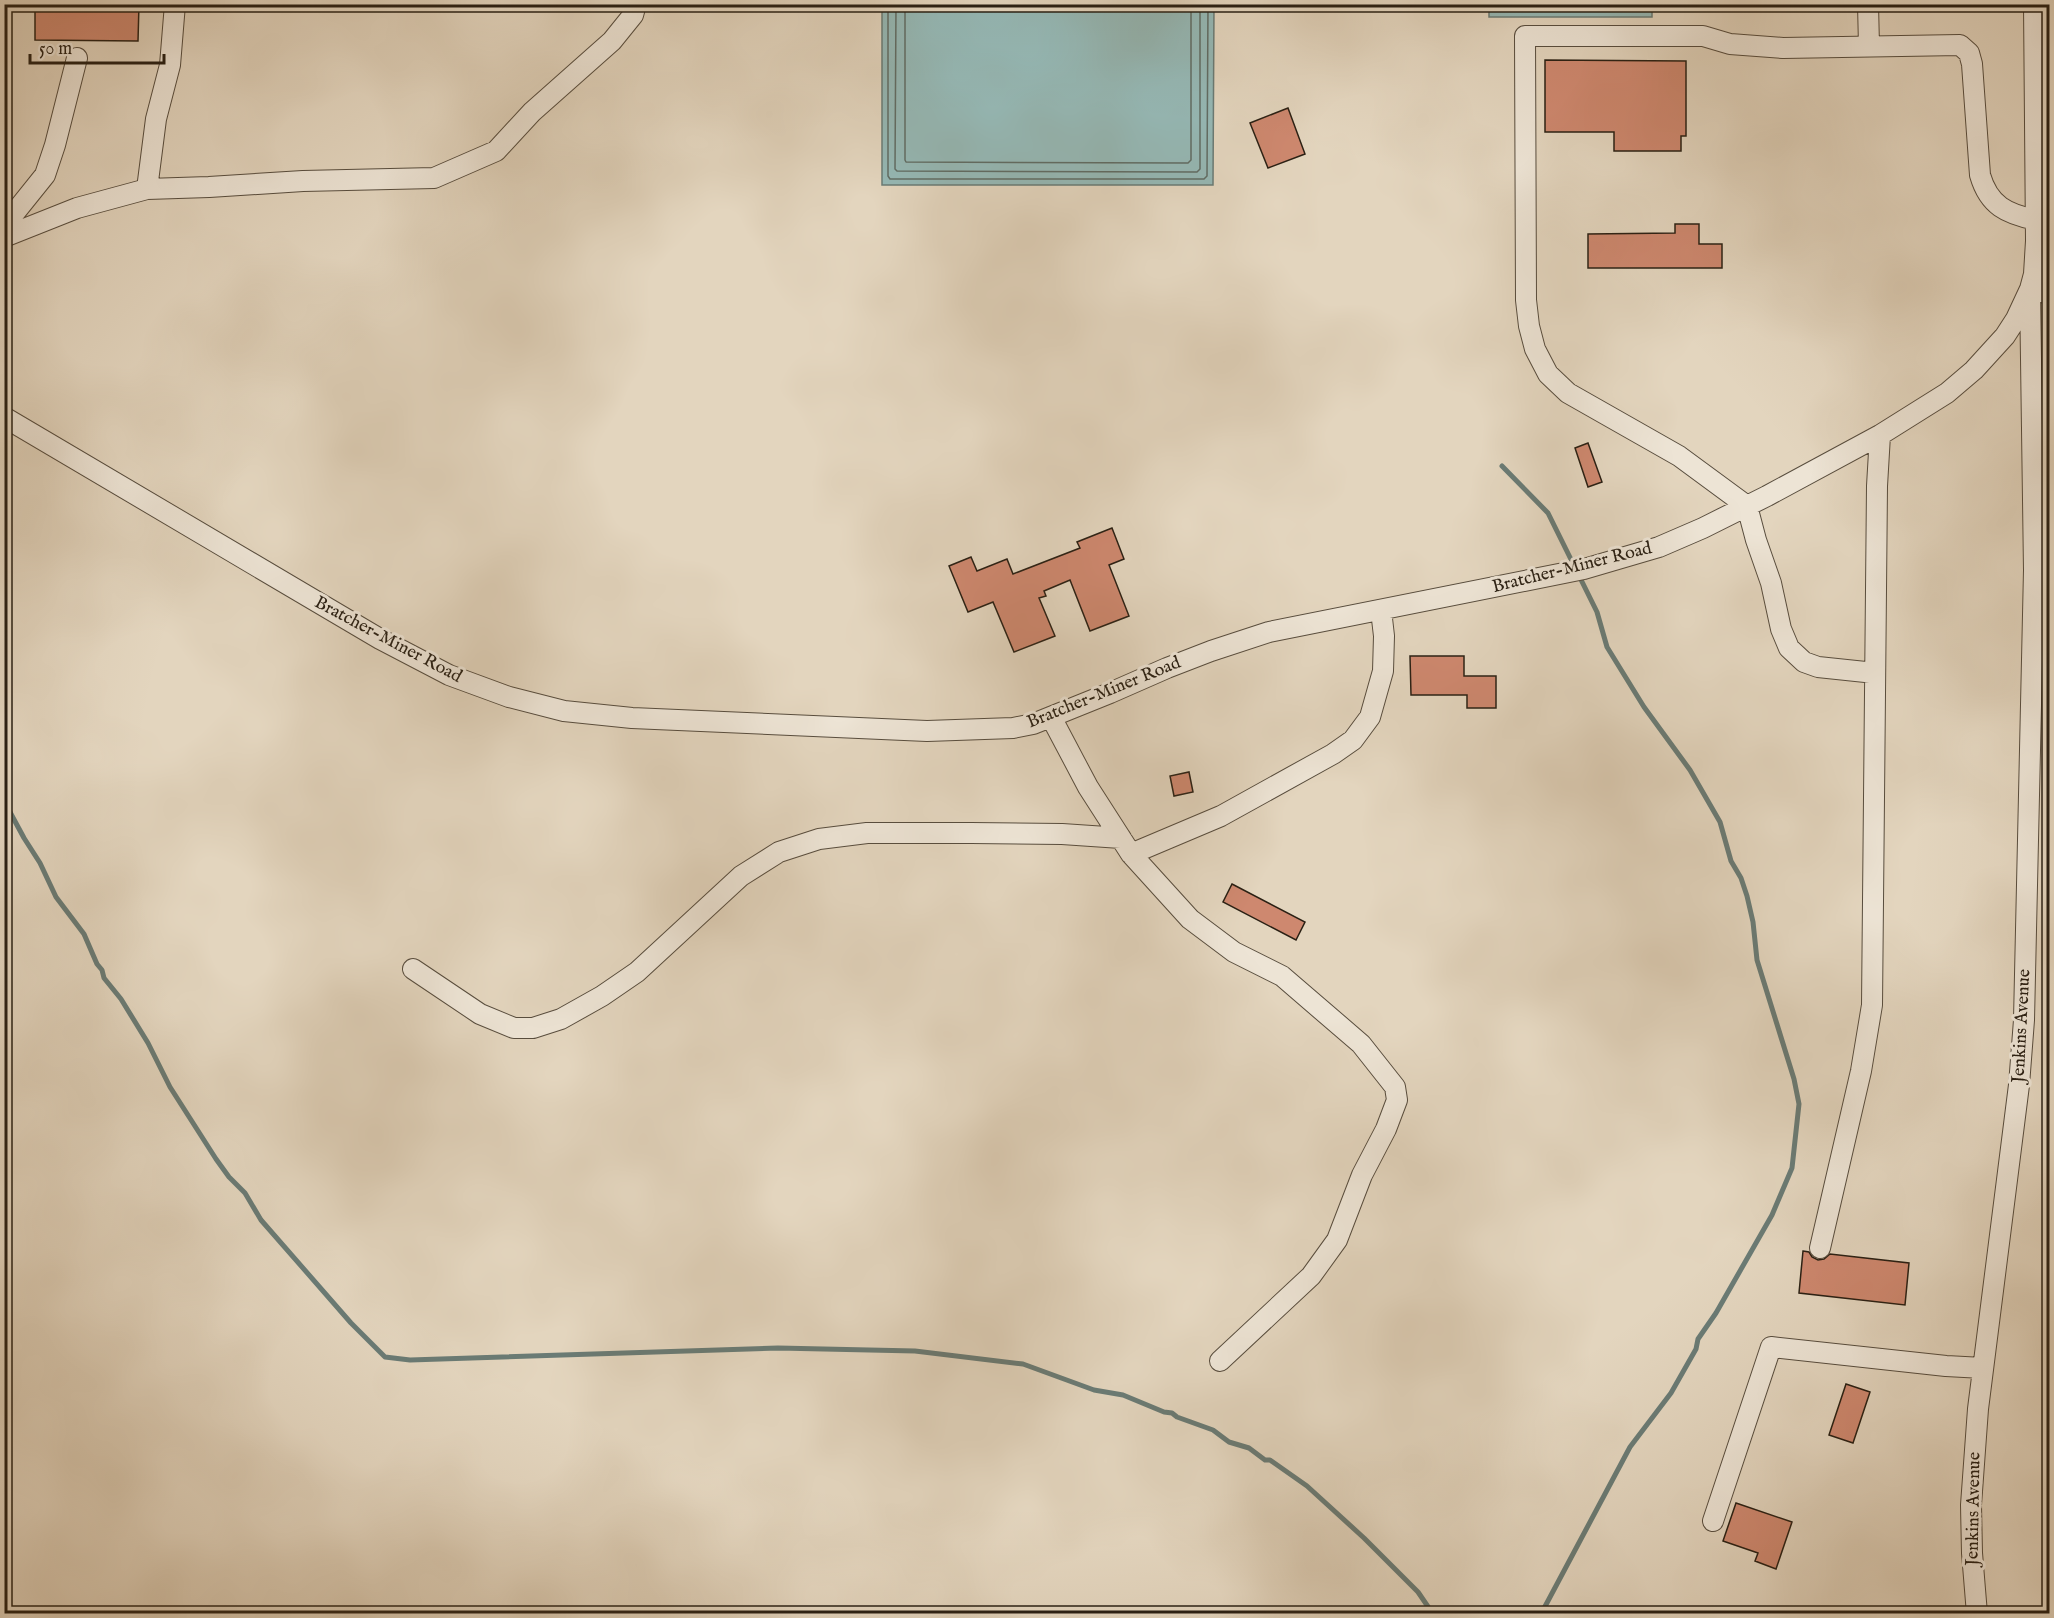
<svg xmlns="http://www.w3.org/2000/svg" width="2054" height="1618" font-family="'IM FELL English',serif">
  <style>
    .water { fill: #95b8b5; stroke: #6a7b75; stroke-width: 1.5 }
    .lines { fill: none; stroke-linecap: round; stroke-linejoin: round }
    .shore { stroke: #606c64; stroke-width: 1.5 }
    .stream { stroke: #6a7b75; stroke-width: 5 }
    .building { fill: #ce886f; stroke: #2a2014; stroke-width: 1.5 }
    .minor-casing { stroke: #584d3e; stroke-width: 22 }
    .minor { stroke: #ede4d5; stroke-width: 20 }
    .labels { text-anchor: middle; dominant-baseline: central; stroke-width: 6; stroke-linejoin: round; paint-order: stroke }
    .street-label { font-size: 18px; fill: #2a2014; stroke: #ede4d5 }
  </style>
  <rect width="100%" height="100%" fill="#e3d5be"/>
  <filter id="stains"><feTurbulence type="fractalNoise" baseFrequency=".00333" numOctaves="4"/><feColorMatrix values="0 0 0 0 .2 0 0 0 0 .09 0 0 0 0 .02 0 0 0 .5 -.17"/></filter>
  <radialGradient id="worn" r=".72"><stop offset=".6" stop-color="#630" stop-opacity="0"/><stop offset="1" stop-color="#630" stop-opacity=".3"/></radialGradient>
  <path class="water" d="M882,5H1214L1213,185H882Z
    M1489,5H1652V17H1489Z"/>
  <g class="lines">
    <path class="shore" d="M888,4V176L890,179H1204L1207,176L1208,4
      M896,4L895,169L897,171L1197,172L1200,169V4
      M905,4V160L906,162L1188,163L1191,160V4
      M1495,4V9L1498,11H1643L1646,9L1647,4"/>
    <path class="stream" d="M1502,466L1548,513L1597,612L1607,647L1644,707L1690,770L1720,822L1731,861L1741,878L1747,896L1753,922L1757,960L1794,1079L1799,1104L1792,1168L1772,1215L1716,1313L1698,1339L1696,1349L1671,1393L1630,1447L1541,1614
      M4,801L24,838L40,863L56,897L84,934L97,964L102,970L104,978L121,999L148,1043L170,1087L216,1159L229,1177L245,1193L261,1220L351,1323L385,1357L410,1360L778,1348L915,1351L1023,1364L1094,1390L1123,1395L1164,1412L1172,1413L1177,1417L1213,1430L1229,1442L1249,1448L1265,1460H1270L1307,1486L1364,1538L1418,1592L1433,1614"/>
  </g>
  <path class="building" d="M35,4H139L138,41L35,40Z
    M1545,60L1686,61V136H1681V151H1614V132H1545Z
    M1288,108L1305,154L1268,168L1250,123Z
    M1675,224H1699V244H1722V268H1588V234L1675,233Z
    M1588,443L1602,482L1588,487L1575,448Z
    M1112,528L1124,559L1109,565L1129,616L1090,631L1070,580L1044,591L1046,596L1039,598L1055,636L1014,652L993,602L968,612L949,566L971,557L977,571L1007,559L1013,574L1080,548L1077,542Z
    M1410,656H1464V676H1496V708H1467V695H1411Z
    M1189,772L1193,792L1174,796L1170,776Z
    M1232,884L1305,922L1296,940L1223,902Z
    M1803,1251L1809,1252L1812,1257L1818,1260L1824,1259L1830,1254L1909,1263L1905,1305L1799,1293Z
    M1846,1384L1870,1392L1853,1443L1829,1435Z
    M1736,1503L1792,1522L1776,1569L1755,1561L1758,1553L1723,1541Z"/>
  <g class="lines">
    <g class="minor-casing">
      <path id="minor" d="M1868,4L1869,46
        M147,189L156,119L170,65L175,4
        M4,226L45,175L55,145L77,58
        M4,237L77,208L147,189L209,187L303,181L434,178L496,151L532,112L612,41L633,15L636,4
        M2030,289L2050,294
        M4,417L380,639L449,675L509,697L564,711L632,718L927,731L1013,728L1033,724L1110,693L1167,668L1211,651L1269,632L1584,569L1659,547L1703,528L1767,496L1880,435L1947,393L1974,370L2005,336L2016,319L2030,289
        M1875,673L1818,667L1804,662L1789,648L1781,629L1771,583L1756,540L1747,506L1679,456L1568,393L1548,374L1535,349L1529,326L1526,300L1525,36H1703L1730,44L1783,48L1960,45L1969,53L1972,64L1980,175C1989,206 2007,214 2036,220
        M1051,717L1088,787L1131,854L1190,919L1234,952L1282,976L1361,1044L1395,1087L1397,1100L1386,1129L1362,1175L1337,1240L1311,1276L1220,1361
        M1131,854L1221,816L1333,754L1353,740L1370,717L1383,671L1384,636L1381,610
        M413,969L480,1014L514,1028H533L561,1019L602,996L637,972L741,876L779,852L819,839L867,833H971L1062,834L1121,838
        M1820,1248L1861,1071L1872,1005L1877,486L1880,435
        M1713,1521L1771,1347L1946,1366L1983,1368
        M1977,1614L1972,1553L1971,1505L1978,1409L2019,1085L2024,1020L2034,570L2030,289L2034,274L2036,241L2034,4"/>
    </g>
    <use href="#minor" class="minor"/>
  </g>
  <g class="labels">
    <g class="street-label">
      <text transform="translate(1572 568) rotate(-14)">Bratcher-Miner Road</text>
      <text transform="translate(388 640) rotate(28)">Bratcher-Miner Road</text>
      <text transform="translate(1104 693) rotate(-22)">Bratcher-Miner Road</text>
      <text transform="translate(2022 1026) rotate(-87)">Jenkins Avenue</text>
      <text transform="translate(1974 1509) rotate(-89)">Jenkins Avenue</text>
    </g>
  </g>
  <rect width="2054" height="1618" fill="none" stroke="#e3d5be" stroke-width="24"/>
  <rect x="6" y="6" width="2042" height="1606" fill="none" stroke="#2a2014" stroke-width="3"/>
  <rect x="12" y="12" width="2030" height="1594" fill="none" stroke="#2a2014" stroke-width="1.5"/>
  <path d="M30 54v9h134v-9" fill="none" stroke="#2a2014" stroke-width="3"/>
  <text x="39" y="54" font-size="18" fill="#2a2014" stroke="#ede4d5" stroke-width="4.5" paint-order="stroke">50 m</text>
  <rect width="100%" height="100%" filter="url(#stains)"/>
  <rect width="100%" height="100%" fill="url(#worn)"/>
</svg>
